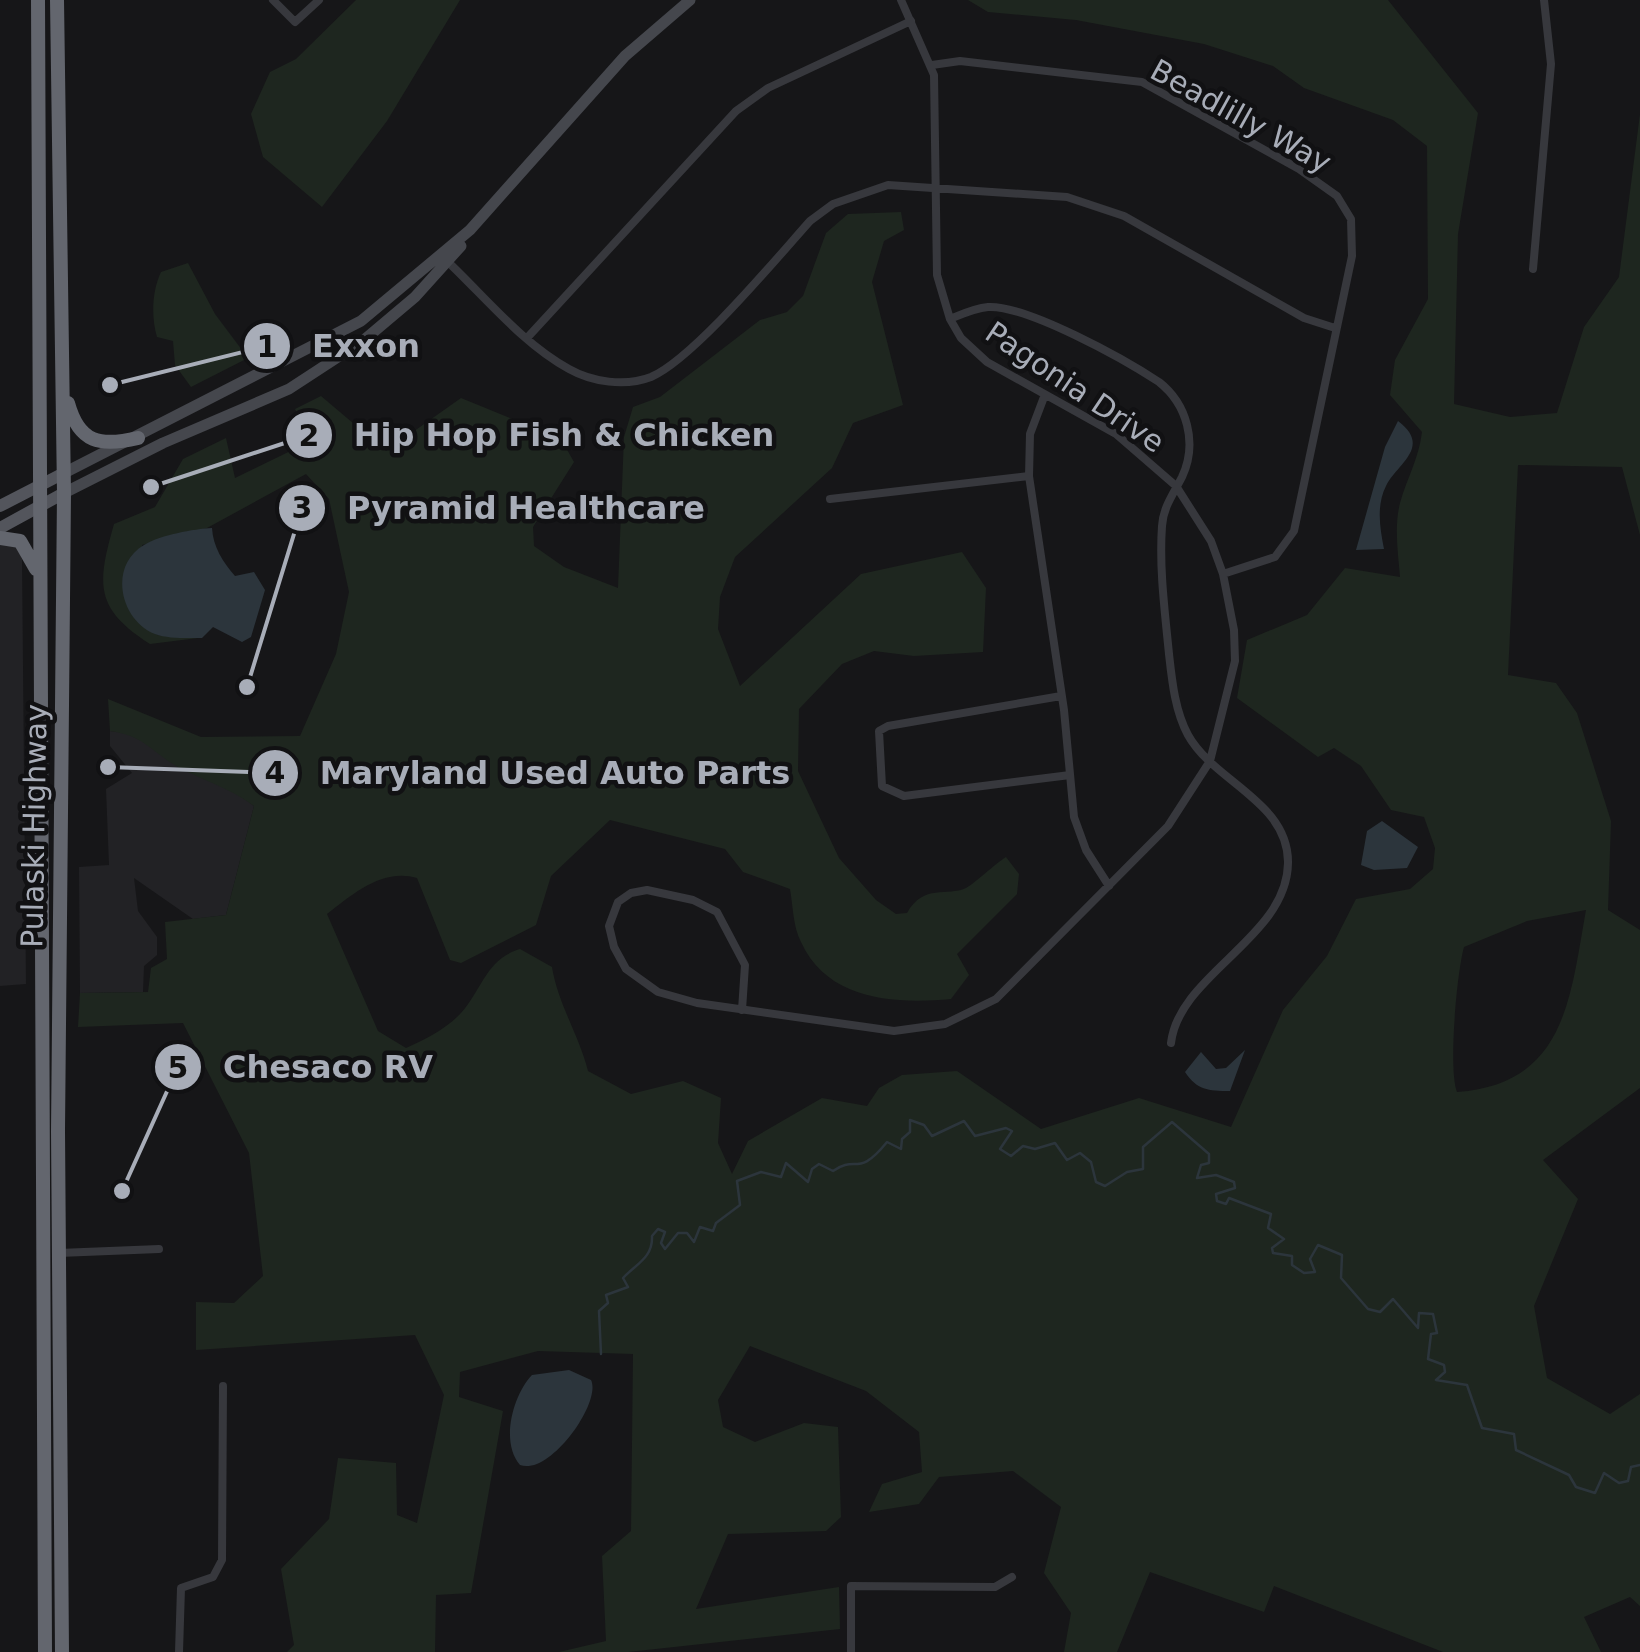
<svg xmlns="http://www.w3.org/2000/svg" width="1640" height="1652" font-family="'DejaVu Sans',sans-serif">
  <style>
    .built { fill: #222225 }
    .green { fill: #1e261f; fill-rule: evenodd }
    .water { fill: #2c353c }
    .lines { fill: none; stroke-linecap: round; stroke-linejoin: round }
    .stream { stroke: #2c353c; stroke-width: 2.5 }
    .street { stroke: #37383d; stroke-width: 8 }
    .secondary { stroke: #45474d; stroke-width: 11 }
    .primary { stroke: #53555c; stroke-width: 12 }
    .highway { stroke: #63666e; stroke-width: 14 }
    .labels { text-anchor: middle; dominant-baseline: central; stroke-width: 9; stroke-linejoin: round; paint-order: stroke }
    .street-label { font-size: 30px; fill: #a8adb8; stroke: #111113 }
    .leader { fill: none; stroke: #a8adb8; stroke-width: 4 }
    .callout-dot { fill: #a8adb8; stroke: #111113; stroke-width: 4 }
    .mark-label { font-size: 30px; text-anchor: middle; font-weight: bold; fill: #111 }
    .callout-label { font-size: 32px; text-anchor: middle; font-weight: bold; fill: #a8adb8; stroke: #111113; stroke-width: 9; stroke-linejoin: round; paint-order: stroke }
  </style>
  <rect width="100%" height="100%" fill="#161618"/>
  <path class="built" d="M0,543L16,546L22,559L26,984L0,986Z
    M110,731L136,734L177,766L230,788L254,806L226,915L193,919L134,878L138,911L157,937V955L144,966L143,992L80,993L79,867L109,865L106,789L132,773L110,746Z"/>
  <path class="green" d="M356,0H460L387,121L322,207L263,157L251,114L270,72L296,59Z
    M968,0H1388L1478,113L1458,234L1454,404L1510,417L1557,413L1584,327L1619,277L1640,114V535L1622,467L1518,465L1508,675L1556,683L1577,713L1611,821L1608,910L1640,930V1088L1543,1160L1578,1199L1534,1306L1547,1378L1610,1414L1640,1394V1606L1630,1597L1584,1617L1601,1652H1443L1274,1586L1264,1612L1150,1572L1117,1652H1064L1071,1613L1044,1573L1061,1507L1013,1471L939,1477L919,1504L869,1512L882,1484L922,1472L919,1432L866,1391L750,1346L718,1400L723,1427L755,1442L804,1423L838,1427L841,1517L826,1531L728,1534L696,1609L839,1587L840,1629L628,1652H559L606,1641L602,1556L631,1531L633,1354L538,1351L460,1372L459,1397L503,1411L471,1593L436,1595L435,1652H287L294,1645L281,1569L329,1519L338,1458L396,1463L397,1515L417,1523L444,1395L415,1335L196,1350V1302L234,1303L263,1276L249,1153L183,1023L78,1027L80,993L148,992L151,968L167,959L165,922L226,915L254,806C230,788 204,781 178,767C150,751 145,736 110,731L108,699L201,737L300,736L336,654L349,592L329,499L306,474L207,528L142,545L157,635L198,638L150,644C94,608 97,584 114,524L155,507L183,459L226,438L235,478L311,441L295,409L321,396L386,451L461,398L561,439L574,462L533,527L534,546L564,567L618,588L624,437L633,407L660,397L760,320L787,312L803,296L826,233L848,214L901,212L904,230L884,241L872,282L903,405L853,423L832,468L735,557L720,597L718,629L740,686L861,574L962,552L986,588L983,652L914,656L874,651L842,664L799,709L798,771L839,858L876,900L896,914L907,913C924,883 947,897 966,888C974,884 996,863 1006,857L1019,874L1017,894L957,954L969,975L951,999C895,1004 828,1001 801,942C793,927 793,906 790,889L743,872L725,849L610,820L551,876L536,925L461,963L450,960L417,878C383,868 354,893 327,914L378,1031L406,1048C426,1039 446,1029 461,1013C483,988 486,959 520,949L552,967C558,1004 579,1035 588,1071L631,1094L683,1081L721,1098L718,1143L732,1174L748,1141L822,1098L867,1106L879,1088L902,1075L957,1071L1041,1129L1139,1098L1231,1127L1283,1010L1327,956L1356,899L1410,889L1433,869L1435,848L1424,817L1391,810L1361,766L1334,748L1318,757L1237,698L1247,640L1307,615L1345,568L1400,577C1398,552 1394,527 1400,503C1407,478 1419,458 1422,432L1390,395L1395,360L1428,299L1427,146L1393,120L1304,88L1273,66L1204,44L1076,20L988,12ZM1586,910C1570,998 1566,1084 1457,1092C1448,1069 1457,972 1464,947L1527,921Z
    M188,263L215,314L248,358L191,387L175,365L173,341L157,337C151,317 152,291 161,272Z"/>
  <path class="water" d="M1398,421C1433,447 1396,465 1386,486C1376,506 1380,528 1384,549L1356,550L1385,447Z
    M212,528C213,547 223,562 235,576L254,572L265,590L251,637L242,642L213,627L202,638C188,638 168,639 155,634C120,620 108,566 144,545C160,535 194,529 212,528Z
    M1382,821L1418,847L1407,868L1374,870L1361,865L1367,831Z
    M1245,1050L1230,1091C1208,1091 1197,1090 1185,1072L1201,1052L1216,1069L1226,1068Z
    M569,1370L591,1380C602,1402 550,1476 520,1465C500,1442 513,1395 532,1375Z"/>
  <g class="lines">
    <path class="stream" d="M601,1354L599,1311L608,1303L606,1295L628,1287L623,1278C636,1264 653,1258 652,1236L658,1229L665,1232L661,1243L665,1249L678,1233H687L694,1242L700,1227L713,1231L716,1223L740,1205L737,1181L761,1172L781,1177L786,1163L808,1182L812,1169L819,1164L833,1171C857,1154 857,1179 887,1142L901,1149L902,1139L910,1132V1120L924,1125L932,1136L964,1121L975,1136L1006,1128L1012,1131L1000,1149L1011,1156L1023,1146L1035,1149L1055,1143L1067,1160L1080,1153L1091,1162L1096,1182L1105,1186L1127,1172L1143,1169V1147L1172,1122L1209,1154V1163L1201,1165L1197,1178L1216,1175L1234,1182L1235,1188L1216,1194L1217,1201L1226,1204L1229,1198L1271,1214L1268,1228L1284,1239L1272,1248L1273,1253L1292,1256V1265L1304,1273L1315,1272L1310,1259L1318,1245L1342,1255L1341,1278L1368,1309L1380,1312L1393,1299L1418,1328L1419,1313L1433,1314L1437,1333L1431,1334L1428,1359L1444,1365L1445,1372L1436,1380L1467,1385L1482,1428L1514,1434L1516,1450L1569,1475L1576,1487L1595,1493L1604,1473L1619,1483L1628,1481L1631,1467L1640,1465"/>
    <path class="street" d="M273,0L295,22L319,0
      M932,65L960,61L1142,82L1299,169L1337,196L1351,219L1352,256L1294,531L1275,557L1223,574
      M447,261C485,297 523,344 569,369C592,382 625,387 651,377C693,359 776,259 810,221L833,204L888,185L1067,197L1124,216L1304,318L1335,328
      M1533,269L1551,64L1544,0
      M950,319C962,314 975,308 988,307C1027,305 1124,359 1159,382C1187,404 1198,443 1182,477C1174,493 1163,507 1162,526C1159,568 1165,613 1169,654C1172,681 1175,711 1188,735C1214,782 1289,802 1288,863C1287,938 1179,974 1171,1043
      M527,338L736,111L768,88L911,21
      M1044,397L1030,434L1029,476L1064,710L1074,817L1086,850L1109,886
      M830,499L1029,476
      M1061,696L888,726L879,731L882,786L904,796L1070,775
      M742,1010L745,965L717,912L693,900L647,890L631,893L618,902L609,926L614,947L626,969L658,992L697,1003L894,1031L945,1024L996,999L1168,826L1210,761L1235,661L1234,630L1223,574L1211,541L1176,486L1116,434L987,362L961,338L950,319L937,275L934,75L901,0
      M59,1253L159,1249
      M179,1652L181,1588L213,1577L222,1560L223,1386
      M851,1652V1586L995,1587L1012,1577"/>
    <path class="secondary" d="M64,473L361,321L470,230L625,56L690,0
      M64,493L163,443L289,389L364,340L415,297L461,246"/>
    <path class="primary" d="M0,506L64,473
      M0,528L64,493"/>
    <path class="highway" d="M38,0L45,1652
      M57,0L64,493L58,1131L62,1652
      M68,403C79,443 100,447 138,438
      M0,538L20,541L36,569"/>
  </g>
  <g class="labels">
    <g class="street-label">
      <text transform="translate(1241 116) rotate(29)">Beadlilly Way</text>
      <text transform="translate(1075 387) rotate(34)">Pagonia Drive</text>
      <text transform="translate(34 826) rotate(-89)">Pulaski Highway</text>
    </g>
  </g>
  <path class="leader" d="M110 385L267 346M151 487L309 435M247 687L302 508M108 767L275 773M122 1191L178 1067"/>
  <g class="callout-dot">
    <circle cx="110" cy="385" r="10"/>
    <circle cx="151" cy="487" r="10"/>
    <circle cx="247" cy="687" r="10"/>
    <circle cx="108" cy="767" r="10"/>
    <circle cx="122" cy="1191" r="10"/>
    <circle cx="267" cy="346" r="25"/>
    <circle cx="309" cy="435" r="25"/>
    <circle cx="302" cy="508" r="25"/>
    <circle cx="275" cy="773" r="25"/>
    <circle cx="178" cy="1067" r="25"/>
  </g>
  <g class="mark-label">
    <text x="267" y="357">1</text>
    <text x="309" y="446">2</text>
    <text x="302" y="518">3</text>
    <text x="275" y="783">4</text>
    <text x="178" y="1078">5</text>
  </g>
  <g class="callout-label">
    <text x="366" y="357">Exxon</text>
    <text x="564" y="446">Hip Hop Fish &amp; Chicken</text>
    <text x="526" y="519">Pyramid Healthcare</text>
    <text x="555" y="784">Maryland Used Auto Parts</text>
    <text x="328" y="1078">Chesaco RV</text>
  </g>
</svg>
